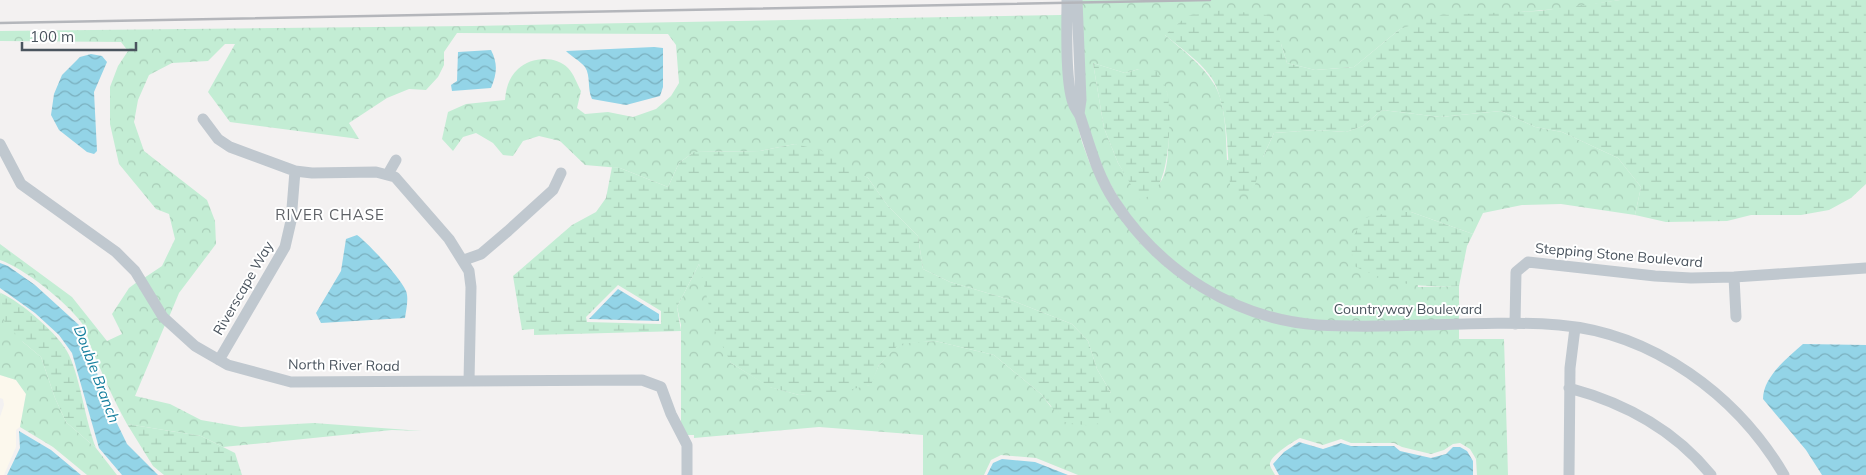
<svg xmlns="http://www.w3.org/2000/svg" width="1866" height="475" font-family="Mulish,sans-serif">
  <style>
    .commercial { fill: #fcf8ed }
    .forest { fill: url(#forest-crowns); fill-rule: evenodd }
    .wetland { fill: url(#wetland-marsh); fill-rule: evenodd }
    .water { fill: url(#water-waves) }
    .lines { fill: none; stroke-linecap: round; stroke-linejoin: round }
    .minor { stroke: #c0c8cf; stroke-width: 11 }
    .rail { stroke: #b4b6bb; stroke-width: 2.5 }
    .labels { text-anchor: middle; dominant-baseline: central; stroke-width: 4; stroke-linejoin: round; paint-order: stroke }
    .street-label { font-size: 14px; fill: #4a545e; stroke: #fff }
    .neighbourhood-label { font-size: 15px; letter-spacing: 1px; fill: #5e6166; stroke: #fff }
    .water-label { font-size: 15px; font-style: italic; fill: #157e9e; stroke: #fff }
  </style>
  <defs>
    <pattern id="forest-crowns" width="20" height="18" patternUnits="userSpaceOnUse" patternTransform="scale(1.25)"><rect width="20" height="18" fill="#c3edd4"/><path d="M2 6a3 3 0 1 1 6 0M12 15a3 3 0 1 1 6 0" fill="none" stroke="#a9cdb8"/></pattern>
    <pattern id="wetland-marsh" width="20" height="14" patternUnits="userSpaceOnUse" patternTransform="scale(1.25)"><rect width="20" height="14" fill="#c3edd4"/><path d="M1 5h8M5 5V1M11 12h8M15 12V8" fill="none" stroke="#a9cdb8"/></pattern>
    <pattern id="water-waves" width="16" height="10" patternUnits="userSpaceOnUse" patternTransform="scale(1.25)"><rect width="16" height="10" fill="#93d4e7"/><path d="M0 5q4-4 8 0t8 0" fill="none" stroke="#7aafbe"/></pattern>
  </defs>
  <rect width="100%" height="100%" fill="#f3f1f1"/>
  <path class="commercial" d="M0,375L16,380L26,394L20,427L16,430V447L4,475H0V417L4,405L3,399L0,398Z"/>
  <path class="forest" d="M1081,0H1620L1569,8L1497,14L1400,29L1354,67L1315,70L1287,63L1281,44L1165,35C1182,50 1202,64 1214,84C1226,103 1226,138 1227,160L1263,157L1274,133L1316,130L1346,132L1363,126L1382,110L1440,117L1501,111L1535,127L1562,132L1618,158L1641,187L1635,215L1561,204L1522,205L1483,213L1473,234L1411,212L1418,287L1459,286V320C1400,320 1336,327 1278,314C1182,292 1107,211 1084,117C1082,107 1083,94 1083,83C1082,55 1082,28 1081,0ZM1093,63L1125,73L1139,69L1167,92C1168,111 1172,166 1161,181C1156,188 1147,194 1141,199L1118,163L1104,128Z
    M1063,13L1075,115L1082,142L1090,164L1140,243L1258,317L1459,329V339H1504L1508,475H1477L1476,459L1470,449L1460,443L1453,444L1444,450L1431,454L1402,447L1394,443H1351L1341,439L1323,445L1300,438C1292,442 1272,455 1270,463C1269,467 1274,472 1275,475H1078L1036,458L1001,455L991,460L984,475H923V435L819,427L694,438V435H687L681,424V325L677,307L699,264L731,363L770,387L799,395L870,385L879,365L899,343L935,341L994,355L1041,394L1051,407L1111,393L1097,369L1088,341L1072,324L1011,300L950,282L923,269L918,236L888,206L868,178L795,144L760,151L694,152L679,163L668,187L620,168L585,165L560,141L539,136L523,141L513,156L503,155L493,143L476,133L463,137L453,151L442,139L448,112L466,104L505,100C506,88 509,77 518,69C531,57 555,55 568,68C574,74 577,84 581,91L577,108L585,114L608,112L633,117L656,109L671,96L679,83L676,45L668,34L457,33L444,52V65L438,77L426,90L409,89L387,98L349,123L359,139L230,122L208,92L235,44H225L208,61L172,63L149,75L138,100L134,122L144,151L207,200L215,221L216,244L179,293L169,317L144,278L162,266L175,239L169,214L156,209L119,164L110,124V87L118,66L128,51L121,42L0,41V31L472,26L1061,15Z
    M0,244L72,297L107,341L122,334L112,314L129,288L137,282L165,325L135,396L170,404L201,420L241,427L314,423L422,431L392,430L223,447L201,436L127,424C113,399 102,373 91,347C88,339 86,328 81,322C66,302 24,268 0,260Z
    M0,292L23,342L41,357L55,398L66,422L96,448L117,475H87L53,447L20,427L26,394L16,380L0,375Z"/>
  <path class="wetland" d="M1620,0H1866V184L1851,198L1829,210L1801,215H1751L1727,221L1666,222L1635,215L1641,187L1618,158L1562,132L1535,127L1501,111L1440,117L1382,110L1363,126L1346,132L1316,130L1274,133L1263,157L1253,192L1231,193C1227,158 1229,119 1216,86C1207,65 1181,49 1165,35L1187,16L1223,10L1267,15L1281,44L1287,63L1315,70L1354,67L1400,29L1442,15L1539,11Z
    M1093,63L1125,73L1139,69L1157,71C1160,78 1165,85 1167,92C1172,114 1170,176 1154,192C1151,196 1144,198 1140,200L1118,163L1104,128Z
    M795,144L820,150L868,178L888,206L918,236L923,269L950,282L1011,300L1072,324L1088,341L1097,369L1111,393L1109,419L1091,426L1064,422L1041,394L994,355L935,341L899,344L879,365L871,385L839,392L799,395L769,387L731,363L715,331L699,264L677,307L681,331L534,335V329L522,330L513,276L572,225L596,212L606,198L612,167L620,168L668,187L679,163L694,152L760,151ZM618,285L661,311V324L587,322L586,317Z
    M1392,212H1411L1473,234L1467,246L1459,286C1416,287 1393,285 1354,266L1350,242L1364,218Z
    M1,293C21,302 60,335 69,355C81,381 85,420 96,448L66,422L55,398L41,357L23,342L4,321Z
    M127,424L201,436L235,453L242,475H164L153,466Z"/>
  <path class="water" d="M654,47L663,48V87L660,96L626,105L592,99C587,89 591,76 585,67C580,61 571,56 566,51Z
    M491,50C498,64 497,73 491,88L452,91L451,85L457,81L458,52Z
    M91,54L102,56L107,62L94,92L97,151L94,154L87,152L59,130L51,115L54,94L62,75L80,57Z
    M357,235C369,244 400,277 406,291C409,298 406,310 405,318L321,323L316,313L341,271L346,239Z
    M0,263L8,266L35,285L79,325L112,413L127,444L158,475H122L99,448L72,353L59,335L35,313L0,288Z
    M618,289L659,314V321L589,319Z
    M1803,344L1866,345V475H1822L1806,450L1763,399C1763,377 1787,358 1803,344Z
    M19,431L51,450L81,475H7L20,448Z
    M1299,442L1323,449L1341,443L1351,446H1394L1400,451L1431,458L1446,454L1453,447H1460L1467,451L1473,461V475H1279L1273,464L1284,452Z
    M1002,459L1035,462L1068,475H987L993,463Z"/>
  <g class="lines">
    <path class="minor" d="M1067,0C1067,26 1065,80 1073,103C1074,108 1078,111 1080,116C1090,146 1097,175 1115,202C1160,271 1235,319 1318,325C1398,330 1479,319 1559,325C1653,333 1737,395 1784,475
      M1077,0L1081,100L1079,114
      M203,119L218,139L230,147L295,171L312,173L376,172L395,177L449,239L469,271L471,287L469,381
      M0,144L21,184L116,252L135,271L163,317L195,346L228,365L291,382L642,380L661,387L671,414L687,445V475
      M388,174L396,160
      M464,260L481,254L508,231L553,190L561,173
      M1734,277L1736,317
      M1515,324L1516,272L1528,262L1655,276L1691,278L1734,277L1866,268
      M219,360L285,247L291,221L295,171
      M1569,388C1625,403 1674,429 1711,475
      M1569,475L1570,368L1575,328"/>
    <path class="rail" d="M0,23L1210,0"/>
  </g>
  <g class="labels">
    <g class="street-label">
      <text transform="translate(1619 255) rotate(5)">Stepping Stone Boulevard</text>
      <text transform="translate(243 288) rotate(-60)">Riverscape Way</text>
      <text x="1408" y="309">Countryway Boulevard</text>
      <text transform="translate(344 365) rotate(1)">North River Road</text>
    </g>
    <g class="neighbourhood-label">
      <text x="330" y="214">RIVER CHASE</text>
    </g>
    <g class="water-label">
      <text transform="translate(97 374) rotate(69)">Double Branch</text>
    </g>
  </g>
  <path d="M22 42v8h114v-8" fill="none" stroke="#4a545e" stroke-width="2.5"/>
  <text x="30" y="42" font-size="15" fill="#4a545e" stroke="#ffffff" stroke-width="4" paint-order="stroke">100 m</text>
</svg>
